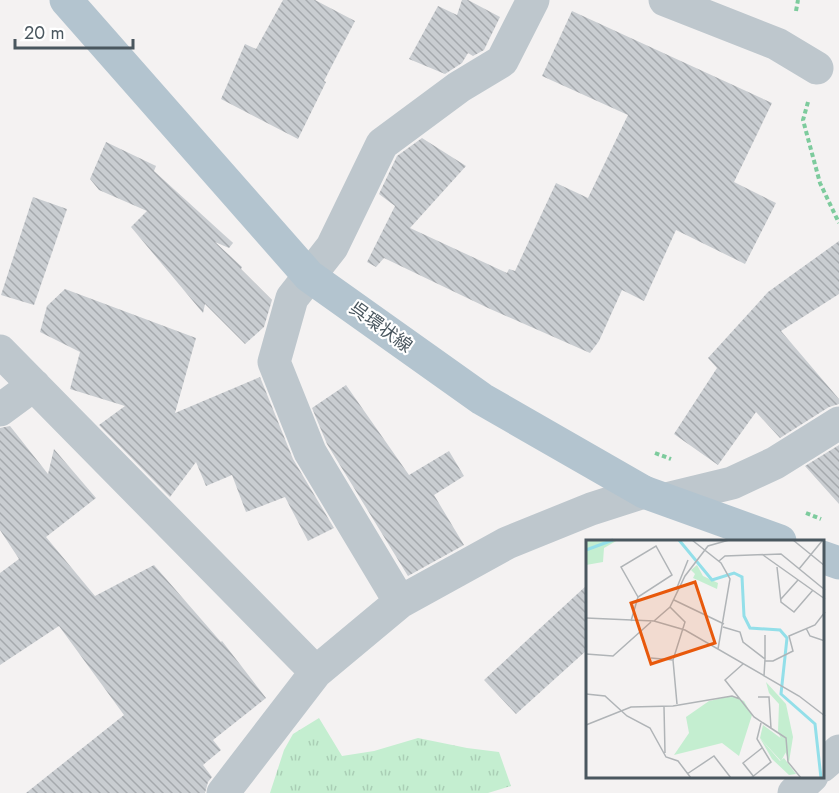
<svg xmlns="http://www.w3.org/2000/svg" width="839" height="793" font-family="Jost,'Noto Sans JP',sans-serif">
  <style>
    .grass { fill: url(#grass-tufts) }
    .building { fill: url(#building-back-hatch) }
    .lines { fill: none; stroke-linecap: round; stroke-linejoin: round }
    .path { stroke: #7dcb9d; stroke-width: 4; stroke-dasharray: 4.5 3; stroke-linecap: butt }
    .minor { stroke: #bec7cd; stroke-width: 33 }
    .major { stroke: #b3c4cf; stroke-width: 33 }
    .labels { text-anchor: middle; dominant-baseline: central; stroke-width: 4.5; stroke-linejoin: round; paint-order: stroke }
    .street-label { font-size: 18px; fill: #4a575f; stroke: #fff }
    .inset-river { fill: none; stroke: #93dfe9; stroke-width: 3 }
    .inset-road { fill: none; stroke: #b0b4b7; stroke-width: 1.5 }
    .view { fill: #e8590c; fill-opacity: 0.15; stroke: #e8590c; stroke-width: 3 }
    .inset-edge { fill: none; stroke: #4a575f; stroke-width: 3 }
  </style>
  <defs>
    <pattern id="grass-tufts" width="24" height="20" patternUnits="userSpaceOnUse" patternTransform="scale(1.5)"><rect width="24" height="20" fill="#c4eed0"/><path d="M3 7l-1-3M5 7V3M7 7l1-3M15 17l-1-3M17 17v-4M19 17l1-3" fill="none" stroke="#aaceb5"/></pattern>
    <pattern id="building-back-hatch" width="6" height="6" patternUnits="userSpaceOnUse" patternTransform="scale(1.5)"><rect width="6" height="6" fill="#c9cdd1"/><path d="M-1 5l2 2M0 0l6 6M5-1l2 2" fill="none" stroke="#a5a9ad"/></pattern>
  </defs>
  <rect width="100%" height="100%" fill="#f4f2f2"/>
  <path class="grass" d="M319,718L342,756L374,751L418,738L467,748L499,752L511,786L488,793H270L284,750L293,734Z"/>
  <path class="building" d="M283,0H315L355,21L324,81L326,82L298,139L221,99L245,44L256,49Z
    M462,0H468L500,17L484,50L473,56L468,53L462,63L445,74L409,59L438,6L457,15Z
    M572,11L772,103L734,182L776,203L745,264L676,230L644,301L622,290L599,341L590,353L488,308L384,258L376,267L367,262L395,206L379,194L397,156L422,138L466,166L410,228L507,273L509,269L515,271L556,183L588,198L628,115L542,76Z
    M106,142L156,166L154,171L233,243L229,248L215,242L242,267L241,269L272,300L264,327L245,344L205,304L203,313L131,227L147,211L99,190L90,179Z
    M33,197L67,209L34,305L1,295Z
    M839,241V294L781,331L839,399V404L829,407L780,438L756,412L718,465L674,434L717,368L708,358L768,292Z
    M65,289L196,338L175,413L260,377L293,459L334,528L308,541L285,497L246,512L232,475L206,486L196,462L170,497L99,425L125,406L70,389L80,352L40,332L47,306Z
    M346,385L409,475L449,451L464,476L434,495L464,545L408,576L327,444L312,408Z
    M10,426L48,474L54,449L96,498L46,537L95,596L154,565L221,642L222,641L266,698L213,740L221,750L203,765L212,777L208,782L205,793H26L124,715L59,626L0,665V573L19,559L0,530V428Z
    M839,445V504L805,466Z
    M587,585V650L516,714L484,680Z"/>
  <g class="lines">
    <path class="path" d="M796,11L798,0
      M808,102L803,120L820,183L839,223
      M655,453L671,459
      M806,513L821,519"/>
    <path class="minor" d="M665,0L777,44L817,68
      M0,351L316,672
      M0,410L34,385
      M666,499L732,483L775,463L839,423
      M400,602L310,452L274,362L292,298L332,247L382,144L459,87L502,61L533,0
      M822,766L839,751
      M223,793L316,672L400,602L507,543L591,509L644,492
      M794,793L812,776"/>
    <path class="major" d="M66,0L309,276L482,399L644,492L780,541
      M822,557L839,563"/>
  </g>
  <g class="labels">
    <g class="street-label">
      <text transform="translate(381 327) rotate(36)">呉環状線</text>
    </g>
  </g>
  <g transform="translate(586 540)">
    <rect width="238" height="238" fill="#f4f2f2"/>
    <path d="M111,25L117,36L132,43L131,49L107,38L109,34L105,30ZM174,198L194,221L198,218L210,234L203,235L186,219Z" fill="#c4eed0"/>
    <path d="M0,0H32L18,8L17,22L0,25ZM180,142L200,164L207,197L203,222L192,191L193,164L183,153ZM146,156L158,161L166,175L153,216L136,203L88,215L103,193L100,177L123,161Z" fill="#c4eed0"/>
    <path d="M177,185L200,202V212L195,221L174,198Z" fill="#c4eed0"/>
    <path class="inset-river" d="M93,0L126,40L148,33L156,37L158,76L164,88L194,90L201,98L195,154L229,184L235,238M0,10L27,0"/>
    <path class="inset-road" d="M106,0L135,23L144,39L132,109M207,0L239,26M177,15L239,59M133,21L139,16L195,14L239,50M191,27L195,62L208,72L227,50M213,29L236,1M90,50L102,20M195,59L212,40M88,60L138,84M84,67L99,82L87,120L91,164M0,78L68,81L99,90L213,156L239,176M45,81L52,57L86,35L70,6L35,27L52,57M68,81L84,67L99,36L122,6L143,0M137,87L154,92L157,102L179,119L178,136M220,88L224,96L239,101M179,95V119M0,114L27,116L65,82M65,118L87,120M179,121H187L207,111L203,96L229,85L239,72M157,124L139,140L168,177L200,198L202,222L215,238M0,154L19,156L41,176L64,188L80,217L92,221L105,238M172,157H183L185,188M78,167L79,213M0,185L45,167L87,166L146,156L154,159M101,234L128,216L145,238M168,237L157,223L176,208M165,238L185,222L171,199L175,183"/>
    <path class="view" d="M109,42L129,103L65,124L45,63Z"/>
    <rect width="238" height="238" class="inset-edge"/>
  </g>
  <path d="M15 39v9h118v-9" fill="none" stroke="#4a575f" stroke-width="3"/>
  <text x="24" y="39" font-size="18" fill="#4a575f" stroke="#ffffff" stroke-width="4.5" paint-order="stroke">20 m</text>
</svg>
